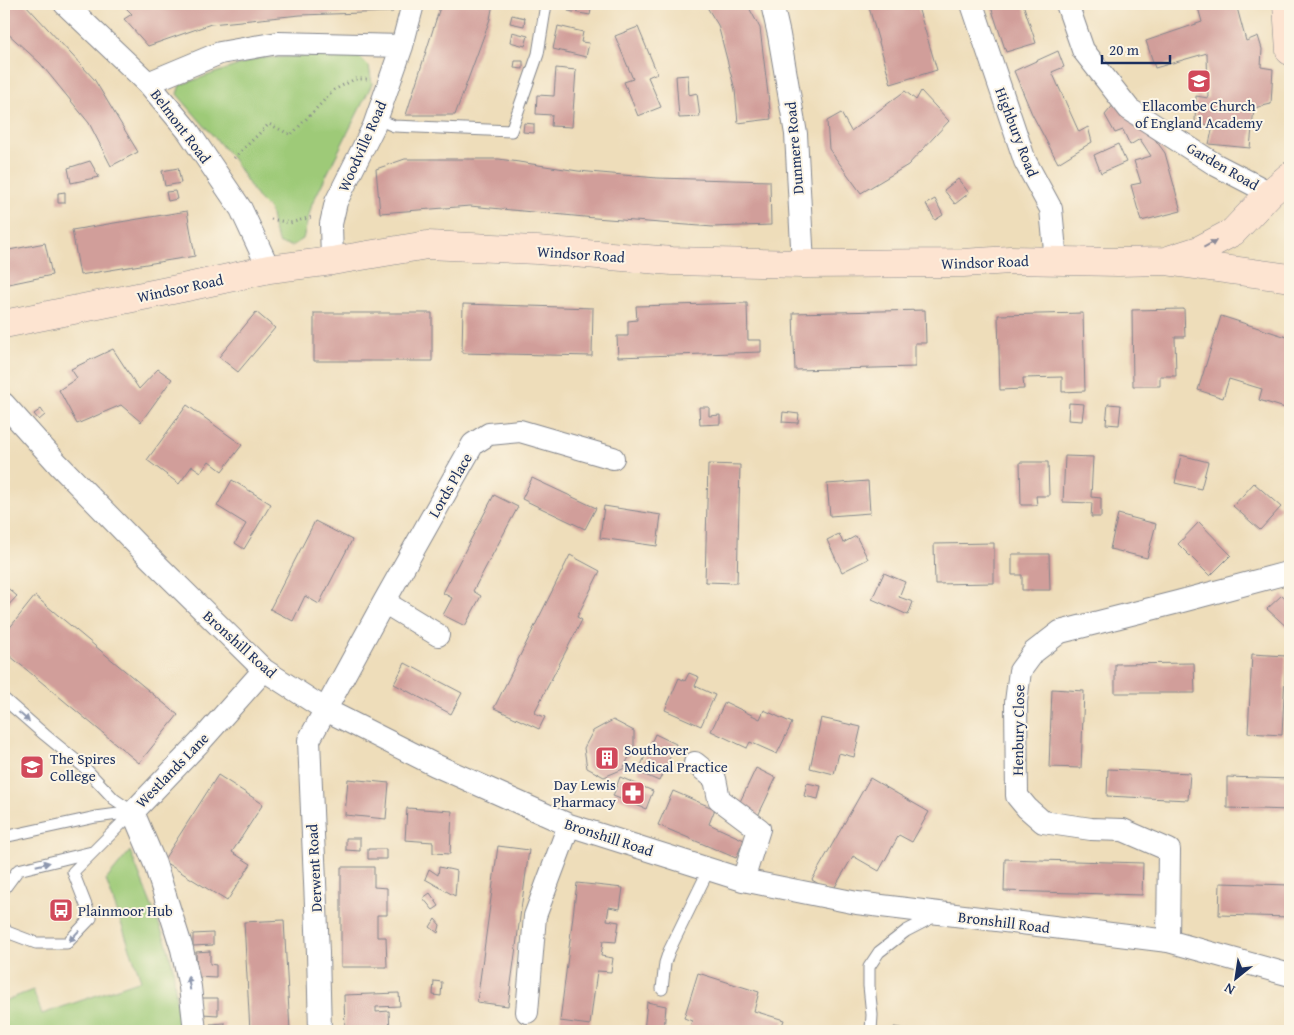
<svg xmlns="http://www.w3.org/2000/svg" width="1294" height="1035" font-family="'Gentium Book Plus',serif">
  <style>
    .green { fill: #9eca78; stroke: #5c7c6b }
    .building { fill: #d19e9a }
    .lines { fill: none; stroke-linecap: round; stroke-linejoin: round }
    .lane-casing { stroke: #84868c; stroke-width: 13 }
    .street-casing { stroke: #84868c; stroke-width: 24 }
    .secondary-casing { stroke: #84868c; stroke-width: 29 }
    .path { stroke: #84868c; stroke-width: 3; stroke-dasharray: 1 4; stroke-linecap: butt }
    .lane { stroke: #fff; stroke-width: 11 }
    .street { stroke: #fff; stroke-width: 22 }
    .secondary { stroke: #fde4d1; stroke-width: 28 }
    .oneway { fill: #8c8a98 }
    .oneway2 { fill: #8d97ae }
    .labels { text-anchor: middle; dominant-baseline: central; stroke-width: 4; stroke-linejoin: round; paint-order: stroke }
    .poi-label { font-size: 15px; fill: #1b2f5e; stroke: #fcf5e5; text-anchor: start }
    .street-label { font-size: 15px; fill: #1b2f5e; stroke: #fcf5e5 }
  </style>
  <rect width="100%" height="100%" fill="#fcf5e5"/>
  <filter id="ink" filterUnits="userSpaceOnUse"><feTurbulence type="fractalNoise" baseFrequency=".02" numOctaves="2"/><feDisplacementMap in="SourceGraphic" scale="10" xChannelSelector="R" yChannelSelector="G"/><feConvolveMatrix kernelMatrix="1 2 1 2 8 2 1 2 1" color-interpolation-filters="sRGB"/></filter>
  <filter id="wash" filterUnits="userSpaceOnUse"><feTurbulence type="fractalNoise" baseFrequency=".0096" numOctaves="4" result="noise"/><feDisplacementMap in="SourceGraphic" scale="20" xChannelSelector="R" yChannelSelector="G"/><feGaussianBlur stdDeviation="1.12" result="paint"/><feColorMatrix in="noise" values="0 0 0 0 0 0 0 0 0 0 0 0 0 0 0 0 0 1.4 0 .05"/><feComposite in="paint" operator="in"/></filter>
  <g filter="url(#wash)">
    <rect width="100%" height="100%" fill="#eeddba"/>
    <path class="green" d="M338,55L359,56L369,66L372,84L312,204L303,239L292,246L280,244L274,231L270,210L257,197L233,159L177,94L180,85L259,58Z
      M130,851L166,942L173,967L179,1031H4V1001L33,990L42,1014L141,980L106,880Z"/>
    <g id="blocks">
      <path class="building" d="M4,4H25L94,79L138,152L111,166L89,123L40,63L4,30Z
        M122,4H137L139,6L143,4H393V12L300,15L211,24L148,46L124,19L132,14Z
        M441,4H493L490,19L455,115H406Z
        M569,4H592L590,15L568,11Z
        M705,4H747L760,28L771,119L738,123L735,90L718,25Z
        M868,4H917L937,70L891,84Z
        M990,4H1023L1036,43L1006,52Z
        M1197,4H1236L1246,41L1258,36L1262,49L1261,67L1273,69L1271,104L1254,108L1250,148L1209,144L1213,126L1195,122L1196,96L1208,98L1207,53L1155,68L1146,41L1202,22Z
        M512,15L525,18L524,26L510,23Z
        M558,26L583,32L581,42L589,43L586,57L553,49Z
        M638,27L657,73L648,77L661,107L638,116L624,82L633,79L615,36Z
        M512,32L528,36L525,46L510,42Z
        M1058,51L1064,67L1052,72L1079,132L1088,127L1092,142L1058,163L1032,114L1014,71Z
        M515,61H523V69L514,68Z
        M556,68L576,70L572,127L551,126L552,115L536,114L537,95L554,96Z
        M688,75L689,95L697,93L700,117L679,118L676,76Z
        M905,91L916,100L921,91L949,121L908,165L861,193L829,149L827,121L841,113L851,131Z
        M1115,103L1149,131L1165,153L1181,211L1141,221L1131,185L1141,183L1134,161L1151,156L1140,139L1130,145L1123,130L1115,133L1105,115Z
        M524,123L534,124V133L523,132Z
        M1118,144L1126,162L1101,173L1094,155Z
        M405,159H499L578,171L657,178L770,181L771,225L713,227L595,218L470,206L380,213L376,169Z
        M90,161L99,177L71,183L68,168Z
        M178,168L181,183L165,186L162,171Z
        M958,179L969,193L955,204L944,190Z
        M175,191L177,199L168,201L166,192Z
        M65,192V203H58V193Z
        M935,199L943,215L935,220L926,204Z
        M187,211L195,256L80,275L72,230Z
        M45,243L52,275L4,285V251Z
        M747,303L748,340H761V352L618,357L617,336H628V321L637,320L636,306Z
        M463,304L593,308L592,356L462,353Z
        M1184,309L1185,337H1175L1176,376H1160V386H1133L1132,310Z
        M925,310L926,343H915V367L795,370L793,313Z
        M256,312L275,328L238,372L219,357Z
        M314,313H432V361H314Z
        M1083,313L1085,391L1062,392V377L1023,378L1024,389L1000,390L998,315Z
        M1221,316L1290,338V390L1285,408L1259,400L1262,389L1229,379L1223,398L1198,390Z
        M113,349L139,389L158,369L172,379L141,422L121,405L77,424L59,390L77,378L71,369Z
        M1069,403L1084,404L1082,421L1068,420Z
        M1108,404L1121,405L1119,425L1106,424Z
        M187,405L242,445L222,471L209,461L201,472L192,466L179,484L147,460Z
        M699,407H709V416L720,415V424L700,425Z
        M41,409L45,415L39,420L34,414Z
        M783,412L799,414L798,423L782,422Z
        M1181,455L1208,462L1201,489L1175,483Z
        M1065,456L1093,457L1091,497L1101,498V517H1091L1092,503L1063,502Z
        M1020,462H1048L1049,496H1036L1037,505H1021Z
        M708,464L740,465L737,583L705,582Z
        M532,478L596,508L585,529L522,499Z
        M232,480L271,504L244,549L235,543L246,524L217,506Z
        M868,481L870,513L830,516L827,484Z
        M1254,483L1281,507L1260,530L1233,506Z
        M494,495L518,507L473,591L481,596L465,626L443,615L452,598L443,593Z
        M604,506L661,515L657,546L600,538Z
        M1118,514L1156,524L1147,558L1110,549Z
        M315,521L352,540L319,604L305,596L293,621L270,609Z
        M1199,522L1231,555L1210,576L1178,544Z
        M839,534L843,543L856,536L868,559L842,572L827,540Z
        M994,543V583L935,584L934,544Z
        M1012,554H1049L1050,590H1022V575H1012Z
        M570,555L600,571L577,617L582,620L534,713L545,717L539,729L494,708Z
        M884,573L905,582L899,597L913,602L908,615L872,599Z
        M4,585L17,596L4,610Z
        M1282,595L1290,602V630L1267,609Z
        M35,596L178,715L139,763L4,651V635Z
        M1252,654L1286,656L1282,735L1248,733Z
        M405,663L462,693L451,714L394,684Z
        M1194,663L1195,693H1115V664Z
        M689,673L699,677L695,686L715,695L701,726L665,710L679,678L685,681Z
        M1052,689L1084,691L1081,768L1049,767Z
        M725,702L760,719L764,710L792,723L777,754L750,742L747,748L711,731Z
        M821,718L861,727L854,757L839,753L834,774L810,768Z
        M613,720L634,731V747L623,769L604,777L587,768L584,748L593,731Z
        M655,734L676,744L659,781L638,772Z
        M756,768L776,778L758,816L738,806Z
        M1108,769L1190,773L1188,800L1107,796Z
        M218,775L263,804L232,852L251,864L227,901L163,861Z
        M620,777L653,791L646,809L613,796Z
        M1227,777L1290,779V810L1227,808Z
        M870,778L929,812L912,842L899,835L879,871L853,856L832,892L812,880Z
        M348,779L389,783L386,819L345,815Z
        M807,783L821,786L818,799L804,796Z
        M673,791L715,809L709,824L744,840L736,858L658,825Z
        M407,808L452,811L450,854L433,853V842L405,840Z
        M346,838H360V851L346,850Z
        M498,846L529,850L508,1006L477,1002Z
        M368,849H386V859H368Z
        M1005,859L1143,863L1142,895L1004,891Z
        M341,867H374V887L387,888V915H377V937H386L387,967H341Z
        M439,867L457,871L455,896L425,879L429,869L438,875Z
        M577,883L623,888L620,909L609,907L607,920L619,922L616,942L603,941L601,956L613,958L611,972L597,971L590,1025L560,1021Z
        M1220,883L1290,885V917L1219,915Z
        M430,893L439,906L433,910L423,898Z
        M435,919L440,925L438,933L430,927Z
        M284,920L290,1031H250L244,922Z
        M213,933V945L193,946V934Z
        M210,951V964L216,965V978L197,977L196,952Z
        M698,973L759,992L754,1011L784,1020L780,1031H688L692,1021L684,1018Z
        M434,981L442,982L441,996L433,995Z
        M399,993L400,1006L376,1007V1012L389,1011L390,1031H345L344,995Z
        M202,998H218V1015L202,1014Z
        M647,1002L666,1006L664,1031H644Z
        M225,1023V1031H211L210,1024Z
        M894,1027L912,1030V1031H894Z"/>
    </g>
  </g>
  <g filter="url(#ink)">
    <use href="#blocks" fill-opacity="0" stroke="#84868c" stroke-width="1"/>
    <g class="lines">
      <g class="lane-casing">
        <path id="lane" d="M377,119L394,126L511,131L538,54L546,4
          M4,699L45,735L84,767L114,799L133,812
          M4,837L96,817L133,812
          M4,889L18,870L92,852
          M4,927L7,932L36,943H67L91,918L73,872L133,812
          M662,989L665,963L669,951L709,869
          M871,1031L872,1015L869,986V967L879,952L906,931L935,916"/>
      </g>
      <g class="street-casing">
        <path id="street" d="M65,4L148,83L188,131L241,209L269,269
          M772,4L779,35L796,134L803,264
          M972,4L1025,161L1051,209L1056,261
          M1067,4L1083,50L1129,109L1216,165L1270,193
          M148,83L220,53L278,43L402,46
          M332,261L331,224L336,202L374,126L402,46L413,4
          M4,404L58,464L150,558L264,670L326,710L435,765L569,825L743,880L857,903L1168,941L1290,975
          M384,602L438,635
          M695,763L715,779L719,799L759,829L743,880
          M1168,941L1169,850L1123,830L1091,829L1043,822L1027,808L1017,796L1016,702L1020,671L1034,652L1060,632L1178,602L1287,573L1290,576
          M527,1012L535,916L569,825
          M195,1031L190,987L182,949L155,864L133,812L200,742L264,670
          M320,1031L318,953L309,740L384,602L473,444L489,434L520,431L613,458"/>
      </g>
      <g class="secondary-casing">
        <path id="secondary" d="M1287,4L1290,51
          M1171,259L1199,250L1233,232L1270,193L1290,176
          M4,324L192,286L269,269L332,261L427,245L537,250L672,261L803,264L963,263L1010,260L1118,262L1165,261L1290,278"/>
      </g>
      <path class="path" d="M234,158L269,124L291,135L334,90L355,79H367
        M271,219L290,223L311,217"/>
      <use href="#lane" class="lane"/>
      <use href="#street" class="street"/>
      <use href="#secondary" class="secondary"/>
    </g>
    <defs><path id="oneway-solid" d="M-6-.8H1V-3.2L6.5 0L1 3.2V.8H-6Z" transform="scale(1.25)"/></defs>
    <use class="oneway" href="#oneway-solid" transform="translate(1210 244) rotate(-28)"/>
    <g class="oneway2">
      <use href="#oneway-solid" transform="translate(24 717) rotate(41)"/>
      <use href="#oneway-solid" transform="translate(43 864) rotate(-13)"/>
      <use href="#oneway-solid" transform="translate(74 936) rotate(133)"/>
      <use href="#oneway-solid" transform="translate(189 983) rotate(-100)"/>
    </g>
  </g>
  <defs>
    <g id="school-square" transform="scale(1.25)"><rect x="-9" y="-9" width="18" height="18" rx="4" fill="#d1495b" stroke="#fcf5e5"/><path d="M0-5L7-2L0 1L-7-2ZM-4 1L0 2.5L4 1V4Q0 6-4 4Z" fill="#fff"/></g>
    <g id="building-square" transform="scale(1.25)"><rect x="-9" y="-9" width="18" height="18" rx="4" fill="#d1495b" stroke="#fcf5e5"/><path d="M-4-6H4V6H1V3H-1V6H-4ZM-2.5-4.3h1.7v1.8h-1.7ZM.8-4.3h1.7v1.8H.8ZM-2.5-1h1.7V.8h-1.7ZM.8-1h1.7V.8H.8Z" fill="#fff"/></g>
    <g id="pharmacy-square" transform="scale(1.25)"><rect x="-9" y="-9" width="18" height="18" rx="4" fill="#d1495b" stroke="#fcf5e5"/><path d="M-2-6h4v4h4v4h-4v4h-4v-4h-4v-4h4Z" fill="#fff"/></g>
    <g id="bus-square" transform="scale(1.25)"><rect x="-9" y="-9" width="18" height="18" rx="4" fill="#d1495b" stroke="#fcf5e5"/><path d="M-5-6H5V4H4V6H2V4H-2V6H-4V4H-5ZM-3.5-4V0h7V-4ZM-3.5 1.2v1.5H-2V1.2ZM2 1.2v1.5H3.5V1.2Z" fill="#fff"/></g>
  </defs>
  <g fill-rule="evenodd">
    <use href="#school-square" x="1199" y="81"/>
    <use href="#building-square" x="607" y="758"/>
    <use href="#school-square" x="32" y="767"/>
    <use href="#pharmacy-square" x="633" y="793"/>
    <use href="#bus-square" x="61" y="910"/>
  </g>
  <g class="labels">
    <g class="poi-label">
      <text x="1199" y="105" text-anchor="middle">Ellacombe Church<tspan x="1199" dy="17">of England Academy</tspan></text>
      <text x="624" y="749">Southover<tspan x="624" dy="17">Medical Practice</tspan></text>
      <text x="50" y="758">The Spires<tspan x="50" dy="17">College</tspan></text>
      <text x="616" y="784" text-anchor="end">Day Lewis<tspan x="616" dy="17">Pharmacy</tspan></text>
      <text x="78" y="910">Plainmoor Hub</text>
    </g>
    <g class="street-label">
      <text transform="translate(181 126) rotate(53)">Belmont Road</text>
      <text transform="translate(1017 132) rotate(69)">Highbury Road</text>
      <text transform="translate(362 146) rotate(-66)">Woodville Road</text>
      <text transform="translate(794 148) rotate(-95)">Dunmere Road</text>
      <text transform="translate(1223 166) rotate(30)">Garden Road</text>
      <text transform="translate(581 254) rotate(4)">Windsor Road</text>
      <text transform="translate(985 262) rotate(-2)">Windsor Road</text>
      <text transform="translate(180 288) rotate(-12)">Windsor Road</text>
      <text transform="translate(450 485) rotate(-60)">Lords Place</text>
      <text transform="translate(240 644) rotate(42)">Bronshill Road</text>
      <text transform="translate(1018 730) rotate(-89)">Henbury Close</text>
      <text transform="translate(172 770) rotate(-46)">Westlands Lane</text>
      <text transform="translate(609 837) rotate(18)">Bronshill Road</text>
      <text transform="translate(314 868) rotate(-93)">Derwent Road</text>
      <text transform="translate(1004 922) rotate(7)">Bronshill Road</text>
    </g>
  </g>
  <rect width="1294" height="1035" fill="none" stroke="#fcf5e5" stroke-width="20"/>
  <g transform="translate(1236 978) rotate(210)" stroke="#fcf5e5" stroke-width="4" paint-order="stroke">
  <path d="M0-4L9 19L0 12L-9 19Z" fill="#1b2f5e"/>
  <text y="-8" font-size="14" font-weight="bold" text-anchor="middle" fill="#1b2f5e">N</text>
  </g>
  <path d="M1102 55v8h68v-8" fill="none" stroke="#1b2f5e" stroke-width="2.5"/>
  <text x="1109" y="55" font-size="15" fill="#1b2f5e" stroke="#fcf5e5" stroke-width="4" paint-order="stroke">20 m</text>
</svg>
